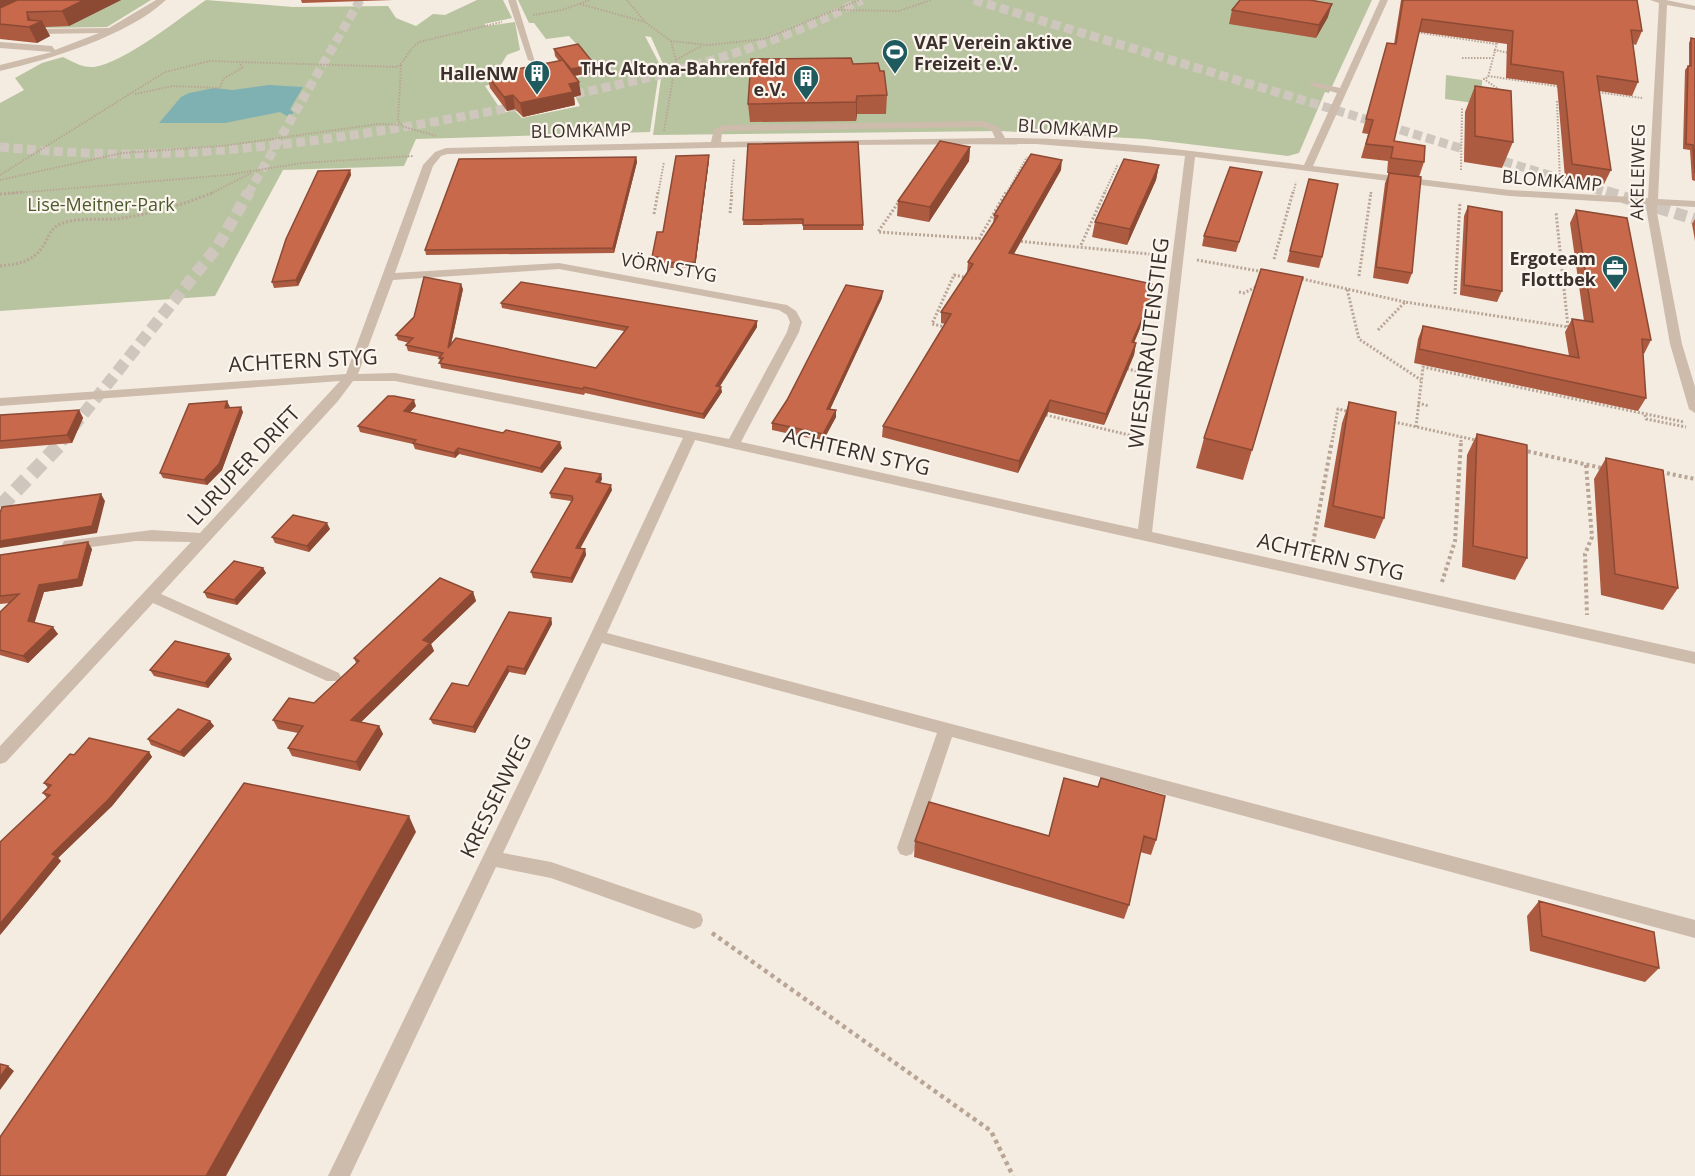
<svg xmlns="http://www.w3.org/2000/svg" width="1695" height="1176" font-family="'Open Sans',sans-serif">
  <style>
    .green { fill: #b8c4a0 }
    .water { fill: #7fb0b2 }
    .lines { fill: none; stroke-linecap: round; stroke-linejoin: round }
    .minor-tunnel-far2 { stroke: #cfc6bd; stroke-width: 9; stroke-dasharray: 9 4.5; stroke-linecap: butt }
    .minor-tunnel-far1 { stroke: #cfc6bd; stroke-width: 12; stroke-dasharray: 12 6; stroke-linecap: butt }
    .minor-tunnel { stroke: #cfc6bd; stroke-width: 15; stroke-dasharray: 15 8; stroke-linecap: butt }
    .path-far3 { stroke: #b9a596; stroke-width: 2; stroke-dasharray: 1.5 1.5; stroke-linecap: butt }
    .path-far2 { stroke: #b9a596; stroke-width: 3; stroke-dasharray: 2 2; stroke-linecap: butt }
    .path-far1 { stroke: #b9a596; stroke-width: 4; stroke-dasharray: 3 3; stroke-linecap: butt }
    .path { stroke: #b9a596; stroke-width: 4.5; stroke-dasharray: 4 4; stroke-linecap: butt }
    .minor { fill: #cdbbac; fill-rule: evenodd }
    .wall { fill: #ac5a40 }
    .shaded-wall { fill: #8c4a34 }
    .building { fill: #c8694b; stroke: #8c4a34; stroke-width: 1.5 }
    .labels { text-anchor: middle; dominant-baseline: central; stroke-width: 4.5; stroke-linejoin: round; paint-order: stroke }
    .far-poi-label { font-size: 18px; font-weight: bold; fill: #3b302b; stroke: #fbf5ee; text-anchor: end }
    .far-street-label { font-size: 18px; fill: #3b302b; stroke: #fbf5ee }
    .far-park-label { font-size: 18px; fill: #4a5a2e; stroke: #fbf5ee }
    .street-label { font-size: 21px; fill: #3b302b; stroke: #fbf5ee }
  </style>
  <rect width="100%" height="100%" fill="#f4ebe1"/>
  <path class="green" d="M54,0H151L107,27L38,28Z
    M206,0L293,7L388,6L396,18L416,26L433,14L445,15L477,0H503L512,18L484,24L487,26L515,22L520,50L507,55L499,68L505,79L485,86L503,113L514,110L522,118L580,106L576,98L584,95L578,88L564,82L601,71L569,36L546,39L534,23H529L518,0H1372L1329,93L1325,92L1299,153L1288,156L1146,139L1001,131L653,135L663,64L651,37L645,36L660,65L650,132L416,139L404,166L283,170L215,296L0,311V103L24,90L15,78L42,63L63,57C73,62 83,68 94,67C126,62 178,19 206,0Z
    M1446,75L1482,80V89L1502,107L1445,99Z"/>
  <path class="water" d="M269,85L303,87L290,109L294,113L287,116L280,112L225,123H159L181,97L189,93L214,88L233,90Z"/>
  <g class="lines">
    <path class="minor-tunnel-far2" d="M974,0L1611,194
      M562,97C667,75 767,50 862,0
      M0,147C44,151 88,154 132,154C264,153 395,130 524,105
      M248,194L360,0"/>
    <path class="minor-tunnel-far1" d="M1606,192L1695,219
      M61,442L217,247L249,192"/>
    <path class="minor-tunnel" d="M0,507L63,441"/>
    <path class="path-far3" d="M627,0L645,22
      M580,4L645,22L671,41L708,45L765,39L859,0
      M838,10L899,11L931,0
      M533,15L562,10L590,0
      M1415,32L1496,44
      M1497,43L1488,77L1484,79L1501,91
      M1494,50L1510,53
      M1462,58H1491
      M676,60L701,46
      M401,65L398,121L404,127L437,136
      M1488,76L1562,87
      M1596,92L1642,98
      M135,94L173,86L220,88L223,79L242,68L240,63
      M1557,101L1560,181
      M664,131L676,60L671,41
      M1461,170L1462,108
      M0,175L165,72L210,61L397,67C404,63 408,50 419,42L502,22
      M0,180L122,153L222,146L378,124L400,125
      M5,194L227,175L302,163L413,156
      M210,194L251,173
      M658,194L664,162
      M731,194L734,159
      M1006,194L1027,157
      M1104,194L1118,164
      M1293,194L1296,182
      M1371,194V191"/>
    <path class="path-far2" d="M0,194L23,192
      M900,200L878,232L985,239
      M730,213L732,192
      M654,214L658,192
      M979,239L1006,192
      M1017,241L1159,255
      M1081,245L1105,192
      M1274,259L1293,192
      M1197,260L1264,272
      M0,266C20,264 36,261 46,241C50,233 52,228 60,224C78,217 97,220 115,219C148,215 183,205 214,192
      M1359,276L1371,192
      M1298,278L1347,289
      M1239,292L1244,293L1258,286
      M1455,294L1460,202
      M1405,302L1347,289L1359,339L1421,380
      M946,327L932,324L954,275L968,278
      M1378,330L1405,302L1568,327L1556,212
      M1123,368L1145,373
      M1418,403L1429,406
      M1042,414L1137,437
      M1645,415L1646,419L1686,427
      M1390,421L1480,441
      M1416,427L1423,367L1684,422
      M1332,442L1338,409L1351,412
      M1461,442V437"/>
    <path class="path-far1" d="M1522,450L1606,469
      M1586,465L1592,537L1585,554L1587,615
      M1661,472L1695,479
      M1311,554L1332,441
      M1442,582L1455,541L1461,441"/>
    <path class="path" d="M712,933L991,1131L1013,1176"/>
    <path class="minor" d="M156,0H166C127,36 51,59 0,71V65L52,52L0,48V42L52,46L55,50L99,33L39,34L36,33V29L109,28Z
      M508,0H516L535,62L528,60Z
      M1380,0H1388L1313,166L1509,190L1648,198L1659,3L1650,0H1666L1695,6V10L1667,5L1658,199L1695,201V207L1658,205L1657,213L1682,344L1695,387V413L1689,409L1670,344L1647,213V204L1509,196L1195,157L1152,532L1695,652V664L695,440L607,633L1695,920V938L952,737L915,848L912,854L906,856L900,854L897,848L937,733L602,643L503,853L551,862L694,911L701,914L703,920L701,926L694,929L551,878L496,867L350,1176H328L590,636L683,438L395,381H353L338,401L161,594L339,673L341,677L339,681H327L153,603L6,762L0,764V746L191,542L136,541L69,550L62,545L64,541L152,530L200,533L340,381L0,406V398L346,374L423,165L435,152L446,148L711,142L714,129L724,125L984,121L999,127L1005,138C1104,138 1205,153 1304,165L1337,93L1309,85L1313,82L1340,88ZM983,127L992,131L995,138L721,142L722,132L725,131ZM1036,144L1185,156L1138,529L741,442L799,332L802,322L796,311L787,305L559,263L395,273L433,166L441,156L447,154L835,145ZM559,269L779,310L787,315L790,322L787,332L729,439L395,373L358,374L393,280Z"/>
  </g>
  <path class="wall" d="M0,0H121L69,26L45,27L50,36L37,43L0,39Z
    M301,0H393L302,3Z
    M1401,0H1637L1642,31L1636,45L1633,44L1638,82L1632,96L1599,91L1611,170L1604,184L1565,178L1557,85L1506,78L1507,44L1419,32L1394,141L1424,162L1419,177L1412,273L1408,284L1373,278L1385,183L1389,173H1387L1388,161L1361,158L1368,134L1362,133L1387,43L1394,44Z
    M1232,10L1328,17L1316,38L1229,24Z
    M1691,38L1695,39V181L1692,180L1690,150L1683,149L1685,70L1688,66H1689V43Z
    M554,49L596,72L574,76L581,95L574,97L575,105L523,117L515,109L507,111L490,88L487,75L559,61L555,56Z
    M853,64L880,71L887,95L886,114H857L856,121L750,122L748,104Z
    M1475,86L1513,142L1502,168L1464,162L1465,112Z
    M748,144L863,225V230H803V224L743,225Z
    M970,147L969,161L929,222L897,216L898,201Z
    M636,157L637,162L614,253L426,255L425,250Z
    M709,160L695,268H657V262H653L652,257L663,232Z
    M1159,165L1156,180L1127,245L1092,237L1095,222Z
    M350,170L351,175L298,286L274,288L272,282Z
    M1061,170L1014,254L1152,284L1150,290L1154,291L1151,302L1134,343H1136L1134,355L1104,425L1048,412L1018,473L882,437L883,426L945,324L941,323V312L967,273L968,262L993,224L994,215Z
    M1262,172L1236,252L1202,246L1204,236Z
    M1309,179L1322,257L1319,268L1287,262Z
    M1468,206L1502,291L1497,302L1460,295L1464,216Z
    M1576,210L1651,340L1644,354L1643,353L1646,398L1638,411L1414,363L1418,339L1423,326L1569,356L1565,332L1572,319L1584,321L1570,223Z
    M1695,219V241L1692,224Z
    M463,289L451,344L596,368L624,331L502,308L501,303L757,321V327L720,386L722,392L704,419L585,393L584,395L441,368L439,357L408,351L406,345L409,343L398,340L396,335Z
    M882,298L830,409L836,417L823,441L772,430V423Z
    M227,401L229,407L243,412L222,470L207,485L163,478L160,473Z
    M1349,402L1384,518L1375,539L1324,527L1342,423Z
    M416,406L410,412L562,448L542,473L459,454L455,458L415,449L413,444L360,432L358,426Z
    M79,410L83,418L72,443L0,449V415Z
    M1477,434L1527,558L1515,580L1462,567L1467,455Z
    M1204,438L1252,450L1243,480L1196,468Z
    M1606,458L1678,588L1663,610L1601,595L1594,479Z
    M601,474L602,479L600,483L612,490L580,549H585L586,555L572,583L533,578L531,572L571,501L551,498L550,493Z
    M330,529L309,552L275,543L272,537Z
    M92,549L82,586L44,592L34,622L58,634L28,663L0,655V612L10,603L0,604V555Z
    M263,568L266,573L237,605L207,598L204,592Z
    M473,592L476,601L431,644L434,651L361,722L379,726L383,734L360,771L292,756L288,748L298,733L278,729L273,720L314,703L356,663L354,658Z
    M551,618L552,624L525,675L509,672L475,733L433,724L430,719L468,686Z
    M232,659L208,688L154,676L150,670Z
    M210,721L214,726L184,757L151,745L148,739Z
    M149,752L152,757L112,806L58,858L61,861L0,935L47,798L43,793L48,788L44,783Z
    M1064,778L1156,840L1151,855L1140,852L1129,905L1124,919L914,857L915,841L1049,836Z
    M1539,901L1659,968L1645,982L1530,951L1527,916Z"/>
  <path class="shaded-wall" d="M0,0H37L0,18Z
    M84,0H121L69,26L62,11Z
    M1332,4L1328,17L1316,38L1319,25Z
    M27,12L33,25L42,21L50,36L37,43L29,27Z
    M595,65L596,72L572,76L571,69Z
    M579,82L581,95L574,97L575,105L523,117L520,103L569,84Z
    M513,95L515,109L507,111L504,97Z
    M857,96V114L856,121V102Z
    M970,147L969,161L929,222L930,207Z
    M709,155V160L695,268V262Z
    M636,157L637,162L614,253L613,248Z
    M1062,160L1061,170L1008,264L1009,253Z
    M1159,165L1156,180L1127,245L1130,229Z
    M350,170L351,175L298,286L296,280Z
    M461,284L463,289L449,353L448,348Z
    M883,291L882,298L827,416V409Z
    M1154,291L1151,302L1129,354L1132,342Z
    M757,321V327L717,391L716,386Z
    M1136,343L1134,355L1104,425L1106,414Z
    M721,387L722,392L704,419L703,414Z
    M414,400L416,406L406,416L404,411Z
    M1050,400L1048,412L1018,473L1019,461Z
    M227,401L230,407L227,413L225,408Z
    M241,407L243,412L222,470L207,485L204,480Z
    M79,410L83,418L72,443L67,435Z
    M836,410V417L823,441V434Z
    M560,442L562,448L542,473L540,468Z
    M458,448L459,454L455,458L454,453Z
    M601,474L602,479L598,488L596,482Z
    M611,485L612,490L577,554L576,548Z
    M101,494L105,501L97,533L0,548V541Z
    M327,523L330,529L309,552L307,546Z
    M88,542L92,549L82,586L44,592L33,628L28,621L39,585Z
    M585,549L586,555L572,583L571,578Z
    M263,568L266,573L237,605L234,600Z
    M473,592L476,601L431,644L434,651L355,728L351,720L423,640Z
    M551,618L552,624L525,675L524,669Z
    M53,627L58,634L28,663L23,656Z
    M229,654L232,659L208,688L205,683Z
    M508,666L509,672L475,733L473,727Z
    M210,721L214,726L184,757L180,752Z
    M379,726L383,734L360,771L356,762Z
    M149,752L152,757L112,806L58,858L61,861L0,935V924L52,854Z
    M409,816L416,832L226,1176H206Z
    M8,1066L14,1071L0,1090V1077Z"/>
  <path class="building" d="M17,0H84L62,11L27,12L28,20L42,21L29,27L0,24V8Z
    M1240,0H1310L1332,4L1319,25L1232,10Z
    M1403,0H1637L1642,31L1631,30L1638,82L1597,76L1611,170L1572,164L1563,72L1511,64L1513,31L1422,19L1394,141L1425,146L1424,162L1391,158L1393,147L1366,144L1373,120L1366,119L1387,43L1396,44Z
    M1691,38L1695,39V173L1693,145L1686,144L1688,66H1691Z
    M578,44L595,65L571,69L554,49Z
    M851,58L853,64L878,63L880,71H884L887,95L857,96L856,102L748,104L751,59Z
    M563,60L579,82L569,84L573,92L520,103L513,95L504,97L487,75Z
    M1475,86L1511,91L1513,142L1475,136Z
    M940,141L970,147L930,207L898,201Z
    M858,142L863,225H803V219L743,220L748,144Z
    M1031,154L1062,160L1009,253L1152,284L1149,290L1154,291L1132,342L1136,343L1106,414L1050,400L1019,461L883,426L951,314L941,312L973,264L968,262L998,216L994,215Z
    M709,155L695,262L657,263L658,257H652L657,232H663L676,156Z
    M636,157L613,248L425,250L459,159Z
    M1124,159L1159,165L1130,229L1095,222Z
    M1230,167L1262,172L1239,242L1204,236Z
    M350,170L296,280L272,282L286,239L318,171Z
    M1389,173L1421,177L1412,273L1376,267Z
    M1309,179L1338,184L1322,257L1290,251Z
    M1468,206L1502,212V291L1464,285Z
    M1576,210L1627,218L1651,340L1642,339L1646,398L1419,349L1423,326L1579,358L1572,319L1593,322Z
    M1261,269L1303,277L1252,450L1204,438Z
    M424,277L461,284L448,348L456,338L596,368L628,327L501,303L521,282L757,321L716,386L721,387L703,414L584,387L583,389L439,363L443,358H439L443,353L406,345L413,338L396,335L414,317Z
    M846,285L883,291L827,409L836,410L823,434L772,423L787,400Z
    M388,396H394L414,400L404,411L503,433L506,430L560,442L540,468L458,448L454,453L413,443L416,440L358,426Z
    M227,401L225,408L241,407L219,464L204,480L160,473L189,404Z
    M1349,402L1396,412L1384,518L1333,506Z
    M79,410L67,435L0,441V415Z
    M1477,434L1527,445V558L1473,546Z
    M1606,458L1663,470L1678,588L1615,574Z
    M565,468L601,474L596,482L611,485L576,548L585,549L571,578L531,572L573,499L572,496L550,493Z
    M101,494L92,526L0,541V513L2,507Z
    M293,515L327,523L307,546L272,537Z
    M88,542L78,579L39,585L28,621L53,627L23,656L0,650V612L19,594L0,596V555Z
    M234,561L263,568L234,600L204,592Z
    M440,578L473,592L423,640L430,643L351,720L379,726L356,762L288,748L303,726L273,720L289,698L314,703L359,661L354,658Z
    M509,612L551,618L524,669L508,666L473,727L430,719L452,683L468,686Z
    M175,641L229,654L205,683L150,670Z
    M178,709L210,721L180,752L148,739Z
    M89,738L149,752L108,800L52,854L56,856L0,924V842L50,795L43,793L51,785L44,783L70,754L74,755Z
    M1064,778L1098,787L1101,778L1165,796L1156,840L1144,836L1129,905L915,841L929,802L1049,836Z
    M244,783L409,816L206,1176H0V1137Z
    M1539,901L1654,932L1659,968L1542,936Z
    M0,1064L8,1066L0,1077Z"/>
  <defs>
    <g id="stadium-pin" transform="scale(1.35)"><path d="M0 17L-7.5 6A9.5 9.5 0 1 1 7.5 6Z" fill="#1f5a5e" stroke="#fbf5ee"/><path d="M0-5a6.5 5 0 1 0 0 10a6.5 5 0 1 0 0-10ZM-3.5-1.8h7v3.6h-7Z" fill="#fff"/></g>
    <g id="building-pin" transform="scale(1.35)"><path d="M0 17L-7.5 6A9.5 9.5 0 1 1 7.5 6Z" fill="#1f5a5e" stroke="#fbf5ee"/><path d="M-4-6H4V6H1V3H-1V6H-4ZM-2.5-4.3h1.7v1.8h-1.7ZM.8-4.3h1.7v1.8H.8ZM-2.5-1h1.7V.8h-1.7ZM.8-1h1.7V.8H.8Z" fill="#fff"/></g>
    <g id="office-pin" transform="scale(1.35)"><path d="M0 17L-7.5 6A9.5 9.5 0 1 1 7.5 6Z" fill="#1f5a5e" stroke="#fbf5ee"/><path d="M-6-3h4V-5.5h4V-3h4V5H-6ZM-1-4.5V-3h2v-1.5ZM-6 0V1H6V0Z" fill="#fff"/></g>
  </defs>
  <g fill-rule="evenodd">
    <use href="#stadium-pin" x="895" y="52"/>
    <use href="#building-pin" x="537" y="73"/>
    <use href="#building-pin" x="806" y="78"/>
    <use href="#office-pin" x="1615" y="268"/>
  </g>
  <g class="labels">
    <g class="far-poi-label">
      <text x="914" y="42" text-anchor="start">VAF Verein aktive<tspan x="914" dy="21">Freizeit e.V.</tspan></text>
      <text x="786" y="68">THC Altona-Bahrenfeld<tspan x="786" dy="21">e.V.</tspan></text>
      <text x="518" y="73">HalleNW</text>
      <text x="1596" y="258">Ergoteam<tspan x="1596" dy="21">Flottbek</tspan></text>
    </g>
    <g class="far-street-label">
      <text transform="translate(1068 128) rotate(4)">BLOMKAMP</text>
      <text transform="translate(581 130) rotate(-1)">BLOMKAMP</text>
      <text transform="translate(1637 172) rotate(-89)">AKELEIWEG</text>
      <text transform="translate(1552 180) rotate(5)">BLOMKAMP</text>
      <text transform="translate(669 267) rotate(10)">VÖRN STYG</text>
    </g>
    <g class="far-park-label">
      <text x="101" y="204">Lise-Meitner-Park</text>
    </g>
    <g class="street-label">
      <text transform="translate(1148 343) rotate(-83)">WIESENRAUTENSTIEG</text>
      <text transform="translate(303 360) rotate(-3)">ACHTERN STYG</text>
      <text transform="translate(857 451) rotate(13)">ACHTERN STYG</text>
      <text transform="translate(243 465) rotate(-47)">LURUPER DRIFT</text>
      <text transform="translate(1331 556) rotate(13)">ACHTERN STYG</text>
      <text transform="translate(495 796) rotate(-64)">KRESSENWEG</text>
    </g>
  </g>
</svg>
